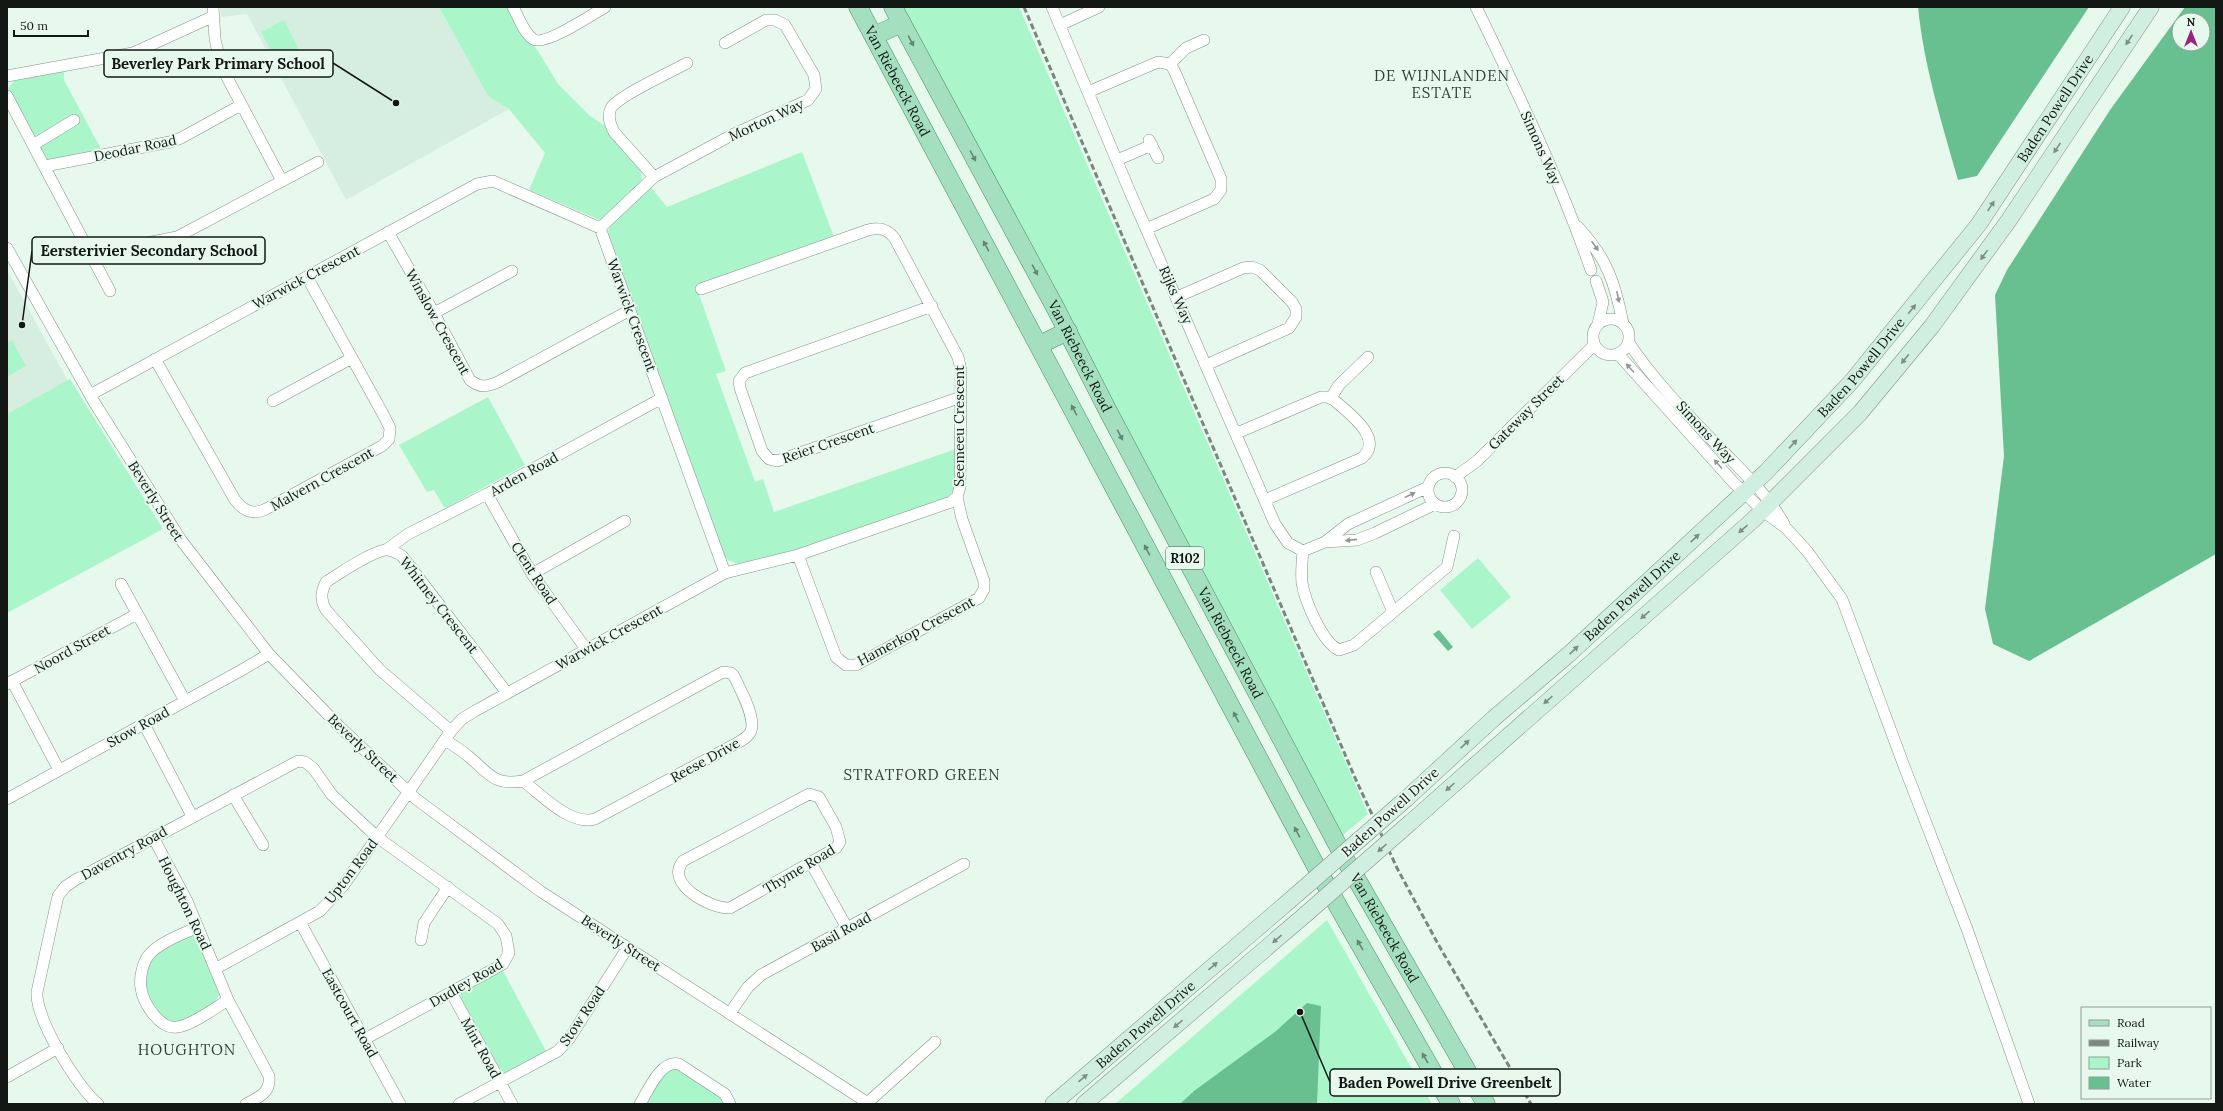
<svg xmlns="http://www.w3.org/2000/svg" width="2223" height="1111" font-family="Lora,serif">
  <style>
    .built { fill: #d6eedf }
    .green { fill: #aaf6ca }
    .water { fill: #68bf90; fill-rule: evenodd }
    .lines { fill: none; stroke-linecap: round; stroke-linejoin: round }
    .street-casing { stroke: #839288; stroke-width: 12 }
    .secondary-casing { stroke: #839288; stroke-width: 17 }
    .primary-casing { stroke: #4a8c69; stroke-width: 19 }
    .street { stroke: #fff; stroke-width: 11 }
    .secondary { stroke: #d1efe0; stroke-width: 16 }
    .primary { stroke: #a4e0c0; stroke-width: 18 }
    .rail { stroke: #7b867f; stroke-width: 3; stroke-dasharray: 6 3; stroke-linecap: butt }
    .secondary-bridge-casing { stroke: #839288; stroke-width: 17; stroke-linecap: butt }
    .secondary-bridge { stroke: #d1efe0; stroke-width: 16 }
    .oneway { fill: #7c8e85 }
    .oneway2 { fill: #638673 }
    .oneway3 { fill: #959796 }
    .labels { text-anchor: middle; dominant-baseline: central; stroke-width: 4; stroke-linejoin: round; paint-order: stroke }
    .shield { fill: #e7f8ed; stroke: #535b56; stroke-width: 1 }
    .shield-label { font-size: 13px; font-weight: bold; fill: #131815 }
    .street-label { font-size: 14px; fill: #131815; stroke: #e7f8ed }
    .neighbourhood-label { font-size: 15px; letter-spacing: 1px; fill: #324038; stroke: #e7f8ed }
    .leader { fill: none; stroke: #131815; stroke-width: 1.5 }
    .callout-dot { fill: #131815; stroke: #e7f8ed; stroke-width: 1.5 }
    .callout { fill: #e7f8ed; stroke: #131815; stroke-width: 1.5 }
    .callout-label { font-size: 15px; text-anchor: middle; font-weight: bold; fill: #131815 }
  </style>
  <rect width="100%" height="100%" fill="#e7f8ed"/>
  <path class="built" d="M220,7H439L488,96L509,109L346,200L247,14L221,17Z
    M7,270L68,381L7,414Z"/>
  <path class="green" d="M439,7H508L524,34L538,51L558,84L590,116L607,127L641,169L642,182L600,220L529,190L545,153L509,109L488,96Z
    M898,7H1019L1368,814L1343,835Z
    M284,20L308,67L285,79L261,32Z
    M64,71V80L102,151L48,160L9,93L8,88L14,81Z
    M802,152L834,237L696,286L726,371L716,374L755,482L763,479L774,512L956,449C956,464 961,489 946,498L778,556L738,564L728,560L724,555L608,233L610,223L650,186L667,207Z
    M12,340L26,366L7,377V343Z
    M70,379L163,529L7,613V414Z
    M488,397L525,465L448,507H444L434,490L427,492L399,445Z
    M1478,558L1511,597L1472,629L1440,590Z
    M1327,920L1432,1104H1115Z
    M192,935L200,940L219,995L213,1005L177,1024L160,1017L144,989L148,962L158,951Z
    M502,969L547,1053L506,1074L501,1072L460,998L461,993Z
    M674,1067L723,1098L725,1104H644L667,1070Z"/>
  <path class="water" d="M1918,7H2089L1977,176L1958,180C1942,123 1924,67 1918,7Z
    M2185,7H2216V554L2029,661L1993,644L1985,609L2004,456L1995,295L2007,270L2110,110ZM2179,20H2203V44H2179Z
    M1439,630L1453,647L1448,651L1433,634Z
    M1307,1003L1321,1006L1317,1104H1180L1194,1091L1276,1031Z"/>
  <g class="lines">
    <g class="street-casing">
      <path id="street" d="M213,7L215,39L221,66L282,181
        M513,7C518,16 524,33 533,39C544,47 593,14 605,7
        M1052,7L1130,192L1275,524L1288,543L1303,551
        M1476,7C1518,93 1560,180 1591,270
        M1060,25L1099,7
        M1170,64L1186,48L1204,40
        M7,76L133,53L214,16
        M1088,92L1158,62L1170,64L1174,70L1221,179V190L1214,199L1146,229
        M7,96L110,291
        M1149,140L1158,158
        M33,145L74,120
        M1117,160L1152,145
        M45,166L170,142L181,138L241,105
        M654,177L614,132C610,124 607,116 611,108C618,96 673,71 687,63
        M1578,227C1607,258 1615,283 1623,323
        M600,228L654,177L732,135L808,100L816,89L814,75L785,25L775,20H766L725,43
        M388,232L434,313L470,380C480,388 486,387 498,382L630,310
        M7,248L94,402L181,540L269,654L339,726L416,799L540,891L868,1103
        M91,254L177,237L318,162
        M1596,281L1603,302L1598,324
        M1177,297L1243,268L1252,267L1260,270L1292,302L1296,309V317L1289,328L1206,365
        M932,306L745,373L739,381L740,388L762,451L769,459L777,461L961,397
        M434,313L512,271
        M1593 337a18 18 0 1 1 36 0a18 18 0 1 1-36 0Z
        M1629,343C1654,381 1689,416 1721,449C1744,473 1768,495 1784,524
        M1618,354L1733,482L1763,511L1786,528L1807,551L1842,599L1904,766L1967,929L2029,1104
        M155,359L235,500C243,510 251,515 264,510L382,446L389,439L390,428L383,414L307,277
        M90,395L477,184L493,181L600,228L725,573
        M1331,398L1339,385L1368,357
        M273,401L352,358
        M1237,433L1321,397H1327L1334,400C1348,413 1385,438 1362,458L1265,500
        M1428 490a17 17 0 1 1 34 0a17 17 0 1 1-34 0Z
        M1455,477L1477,461L1594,345
        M487,494L532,574L586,649
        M1325,542L1348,524L1428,487
        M386,550L408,534L487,494L662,398
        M1303,551C1302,561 1301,572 1302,583C1305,601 1322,642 1339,650L1354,645L1447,567L1454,536
        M1303,551L1325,542L1357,540L1375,533L1435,504
        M798,555L836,657L846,665H856L979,598L984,589V581L962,519L957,497
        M1376,572L1393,612
        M532,574L625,521
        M121,584L185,701
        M12,681L59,770
        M7,684L137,614
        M144,724L192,816
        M451,731L380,670L326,610C320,600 321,592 326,582C342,572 367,554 385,550C392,549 397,553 402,556L507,693
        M445,740C453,745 461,750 468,756C489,773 493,786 523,781L723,672L731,673L734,676C740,689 756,717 751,731C749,736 744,739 739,742L595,819C570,826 542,795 523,781
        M809,794L819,797L836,827L840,842L836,848L730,908C711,909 664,884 683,861Z
        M233,795L263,845
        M7,799L240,671L269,654
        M153,837L187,901L228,1000L269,1076C271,1093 259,1097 246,1104
        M811,863L847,928
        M300,922L400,1104
        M198,927C183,934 159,942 148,956C143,963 139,978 141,988C143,1003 160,1030 177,1027C191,1026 215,1008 228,1000
        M421,940L424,923L448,887
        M215,969L320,911L343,886L451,731L462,719L475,711L725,573L798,555L951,502L957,497L960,487L961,370L958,357L895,239C888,229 880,227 868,230L701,289
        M451,992L512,1104
        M730,1013L748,987L761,975L964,864
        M7,1077L58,1048
        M98,1104C77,1087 35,1018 37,992L58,896L65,887L75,880L298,761L305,762L313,768L332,795L377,837L498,924L506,936L509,953L503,964L365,1039
        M459,1104L558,1051L569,1039L628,947
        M640,1104C648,1091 661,1059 679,1064L725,1094L730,1104
        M866,1104L935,1042"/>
    </g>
    <g class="secondary-casing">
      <g id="secondary">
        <path id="s1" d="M1406,799L1493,719L1568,655L1766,472L1852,381L1979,224L2122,7"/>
        <path d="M1411,822L1753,520L1860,413L1932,326L2009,220L2151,7"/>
        <path id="s2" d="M1053,1104L1296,895"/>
        <path d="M1084,1104L1306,914"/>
      </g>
    </g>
    <g class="primary-casing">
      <g id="primary">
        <path id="s3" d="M858,7L1326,885L1451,1104"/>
        <path id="s4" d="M893,7L1056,309L1108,411L1345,859L1486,1104"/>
        <path d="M874,36L902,23"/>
        <path d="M1039,345L1068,331"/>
      </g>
    </g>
    <use href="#street" class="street"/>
    <use href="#secondary" class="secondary"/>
    <use href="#primary" class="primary"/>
    <path class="rail" d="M1024,7L1356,780L1397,868L1438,944L1531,1104"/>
    <g class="secondary-bridge-casing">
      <path id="secondary-bridge" d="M1296,895L1406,799
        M1306,914L1411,822"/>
    </g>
    <use href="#secondary-bridge" class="secondary-bridge"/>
  </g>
  <defs><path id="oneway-solid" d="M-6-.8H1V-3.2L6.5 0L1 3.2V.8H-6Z"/></defs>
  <g class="oneway">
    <use href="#oneway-solid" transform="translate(2129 40) rotate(124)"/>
    <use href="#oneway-solid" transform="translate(2057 148) rotate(124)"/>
    <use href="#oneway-solid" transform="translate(1991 206) rotate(-56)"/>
    <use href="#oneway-solid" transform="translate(1984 255) rotate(126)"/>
    <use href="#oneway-solid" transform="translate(1912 309) rotate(-51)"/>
    <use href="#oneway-solid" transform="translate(1905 359) rotate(129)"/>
    <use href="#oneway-solid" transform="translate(1793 444) rotate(-47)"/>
    <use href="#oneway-solid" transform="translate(1743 529) rotate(139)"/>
    <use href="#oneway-solid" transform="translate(1695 538) rotate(-43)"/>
    <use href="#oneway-solid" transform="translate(1645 615) rotate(139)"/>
    <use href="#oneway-solid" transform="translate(1574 650) rotate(-43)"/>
    <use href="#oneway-solid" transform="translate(1548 700) rotate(138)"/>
    <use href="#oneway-solid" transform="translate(1465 744) rotate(-43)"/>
    <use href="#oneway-solid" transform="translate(1450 787) rotate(138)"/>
    <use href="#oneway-solid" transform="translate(1382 848) rotate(138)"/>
    <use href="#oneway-solid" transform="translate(1277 939) rotate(140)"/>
    <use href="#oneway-solid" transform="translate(1213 966) rotate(-41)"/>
    <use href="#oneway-solid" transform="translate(1178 1024) rotate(140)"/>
    <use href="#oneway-solid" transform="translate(1083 1078) rotate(-41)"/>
  </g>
  <g class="oneway2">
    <use href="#oneway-solid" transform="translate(911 41) rotate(62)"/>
    <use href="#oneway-solid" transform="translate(973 156) rotate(62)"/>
    <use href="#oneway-solid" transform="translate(986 246) rotate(-118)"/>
    <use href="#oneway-solid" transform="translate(1035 270) rotate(62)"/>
    <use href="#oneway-solid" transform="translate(1074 410) rotate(-118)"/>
    <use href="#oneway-solid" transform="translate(1120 435) rotate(62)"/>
    <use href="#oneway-solid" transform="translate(1147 550) rotate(-118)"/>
    <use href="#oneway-solid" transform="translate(1236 717) rotate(-118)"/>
    <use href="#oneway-solid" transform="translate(1297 832) rotate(-118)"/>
    <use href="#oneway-solid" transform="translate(1360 945) rotate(-120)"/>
    <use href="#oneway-solid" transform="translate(1425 1058) rotate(-120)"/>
  </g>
  <g class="oneway3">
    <use href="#oneway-solid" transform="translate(1595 246) rotate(55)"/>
    <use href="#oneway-solid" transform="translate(1618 297) rotate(78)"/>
    <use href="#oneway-solid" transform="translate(1630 368) rotate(-132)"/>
    <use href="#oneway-solid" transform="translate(1718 464) rotate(-132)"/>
    <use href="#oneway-solid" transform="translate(1410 495) rotate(-26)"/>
    <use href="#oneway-solid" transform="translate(1351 540) rotate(174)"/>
  </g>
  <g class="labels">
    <rect class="shield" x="1166" y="547" width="38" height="22" rx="3"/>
    <g class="shield-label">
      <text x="1185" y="558">R102</text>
    </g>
    <g class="street-label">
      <text stroke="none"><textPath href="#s3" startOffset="84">Van Riebeeck Road</textPath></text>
      <text stroke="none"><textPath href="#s1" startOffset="952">Baden Powell Drive</textPath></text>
      <text transform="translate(766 120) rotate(-25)">Morton Way</text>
      <text transform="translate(135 148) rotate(-12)">Deodar Road</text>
      <text transform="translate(1541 148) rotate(66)">Simons Way</text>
      <text transform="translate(306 277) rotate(-28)">Warwick Crescent</text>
      <text transform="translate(1176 295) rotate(66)">Rijks Way</text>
      <text transform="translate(632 315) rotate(70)">Warwick Crescent</text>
      <text transform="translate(438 322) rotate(61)">Winslow Crescent</text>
      <text stroke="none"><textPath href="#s4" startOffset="396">Van Riebeeck Road</textPath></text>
      <text stroke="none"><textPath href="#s1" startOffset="628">Baden Powell Drive</textPath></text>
      <text transform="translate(1526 412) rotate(-45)">Gateway Street</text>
      <text transform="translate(959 426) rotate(-90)">Seemeeu Crescent</text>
      <text transform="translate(1706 432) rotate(47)">Simons Way</text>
      <text transform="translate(828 443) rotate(-19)">Reier Crescent</text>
      <text transform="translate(524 474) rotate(-29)">Arden Road</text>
      <text transform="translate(322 479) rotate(-29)">Malvern Crescent</text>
      <text transform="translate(156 501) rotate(58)">Beverly Street</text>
      <text transform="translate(534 573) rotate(57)">Clent Road</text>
      <text stroke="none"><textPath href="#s1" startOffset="304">Baden Powell Drive</textPath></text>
      <text transform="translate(439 605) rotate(52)">Whitney Crescent</text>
      <text transform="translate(916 631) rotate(-28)">Hamerkop Crescent</text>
      <text transform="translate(609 637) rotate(-29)">Warwick Crescent</text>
      <text stroke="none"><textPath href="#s4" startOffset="720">Van Riebeeck Road</textPath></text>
      <text transform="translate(72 649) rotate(-29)">Noord Street</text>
      <text transform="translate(138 727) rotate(-29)">Stow Road</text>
      <text transform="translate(363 748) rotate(44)">Beverly Street</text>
      <text transform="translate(705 760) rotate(-29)">Reese Drive</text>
      <text transform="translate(1390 812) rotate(-42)">Baden Powell Drive</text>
      <text transform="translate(124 853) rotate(-29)">Daventry Road</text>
      <text transform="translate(799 869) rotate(-31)">Thyme Road</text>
      <text transform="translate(351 871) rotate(-53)">Upton Road</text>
      <text transform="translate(185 903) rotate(64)">Houghton Road</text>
      <text stroke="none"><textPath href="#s4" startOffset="1044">Van Riebeeck Road</textPath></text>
      <text transform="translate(841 932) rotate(-29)">Basil Road</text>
      <text transform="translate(621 943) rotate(33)">Beverly Street</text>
      <text transform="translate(466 983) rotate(-30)">Dudley Road</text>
      <text transform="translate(350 1013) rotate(61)">Eastcourt Road</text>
      <text transform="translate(582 1016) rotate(-56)">Stow Road</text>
      <text stroke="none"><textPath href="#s2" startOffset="122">Baden Powell Drive</textPath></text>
      <text transform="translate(481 1048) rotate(61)">Mint Road</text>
    </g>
    <g class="neighbourhood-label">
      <text x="1442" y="75">DE WIJNLANDEN<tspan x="1442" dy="17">ESTATE</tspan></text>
      <text x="922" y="774">STRATFORD GREEN</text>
      <text x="187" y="1049">HOUGHTON</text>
    </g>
  </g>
  <path class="leader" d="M396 103L333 63M22 325L32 251M1300 1012L1330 1082"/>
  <g class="callout-dot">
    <circle cx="396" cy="103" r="4"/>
    <circle cx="22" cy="325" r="4"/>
    <circle cx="1300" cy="1012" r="4"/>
  </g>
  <g class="callout">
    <rect x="104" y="50" width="229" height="27" rx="4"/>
    <rect x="32" y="237" width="233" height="27" rx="4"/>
    <rect x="1330" y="1069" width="230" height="27" rx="4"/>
  </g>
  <g class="callout-label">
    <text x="218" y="69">Beverley Park Primary School</text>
    <text x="149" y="256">Eersterivier Secondary School</text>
    <text x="1445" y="1088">Baden Powell Drive Greenbelt</text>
  </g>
  <rect width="2223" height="1111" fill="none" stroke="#131815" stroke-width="16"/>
  <rect x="2081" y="1007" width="130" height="92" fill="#e7f8ed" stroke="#929e97"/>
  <rect x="2089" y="1020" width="20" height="6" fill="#a4e0c0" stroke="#929e97"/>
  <text x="2117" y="1027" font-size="12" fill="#131815">Road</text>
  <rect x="2089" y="1040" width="20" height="6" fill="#7b867f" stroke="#929e97"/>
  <text x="2117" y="1047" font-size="12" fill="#131815">Railway</text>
  <rect x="2089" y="1057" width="20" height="12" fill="#aaf6ca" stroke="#929e97"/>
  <text x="2117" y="1067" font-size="12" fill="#131815">Park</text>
  <rect x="2089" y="1077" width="20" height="12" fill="#68bf90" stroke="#929e97"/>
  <text x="2117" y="1087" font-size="12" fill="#131815">Water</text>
  <g transform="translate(2191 32)"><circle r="19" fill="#e7f8ed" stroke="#929e97"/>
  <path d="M0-3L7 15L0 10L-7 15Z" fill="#99237f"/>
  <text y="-6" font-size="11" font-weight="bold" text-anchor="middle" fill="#131815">N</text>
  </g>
  <path d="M14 30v6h74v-6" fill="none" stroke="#131815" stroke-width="2"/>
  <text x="20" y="30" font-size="12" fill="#131815" stroke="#e7f8ed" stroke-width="3" paint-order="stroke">50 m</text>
</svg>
